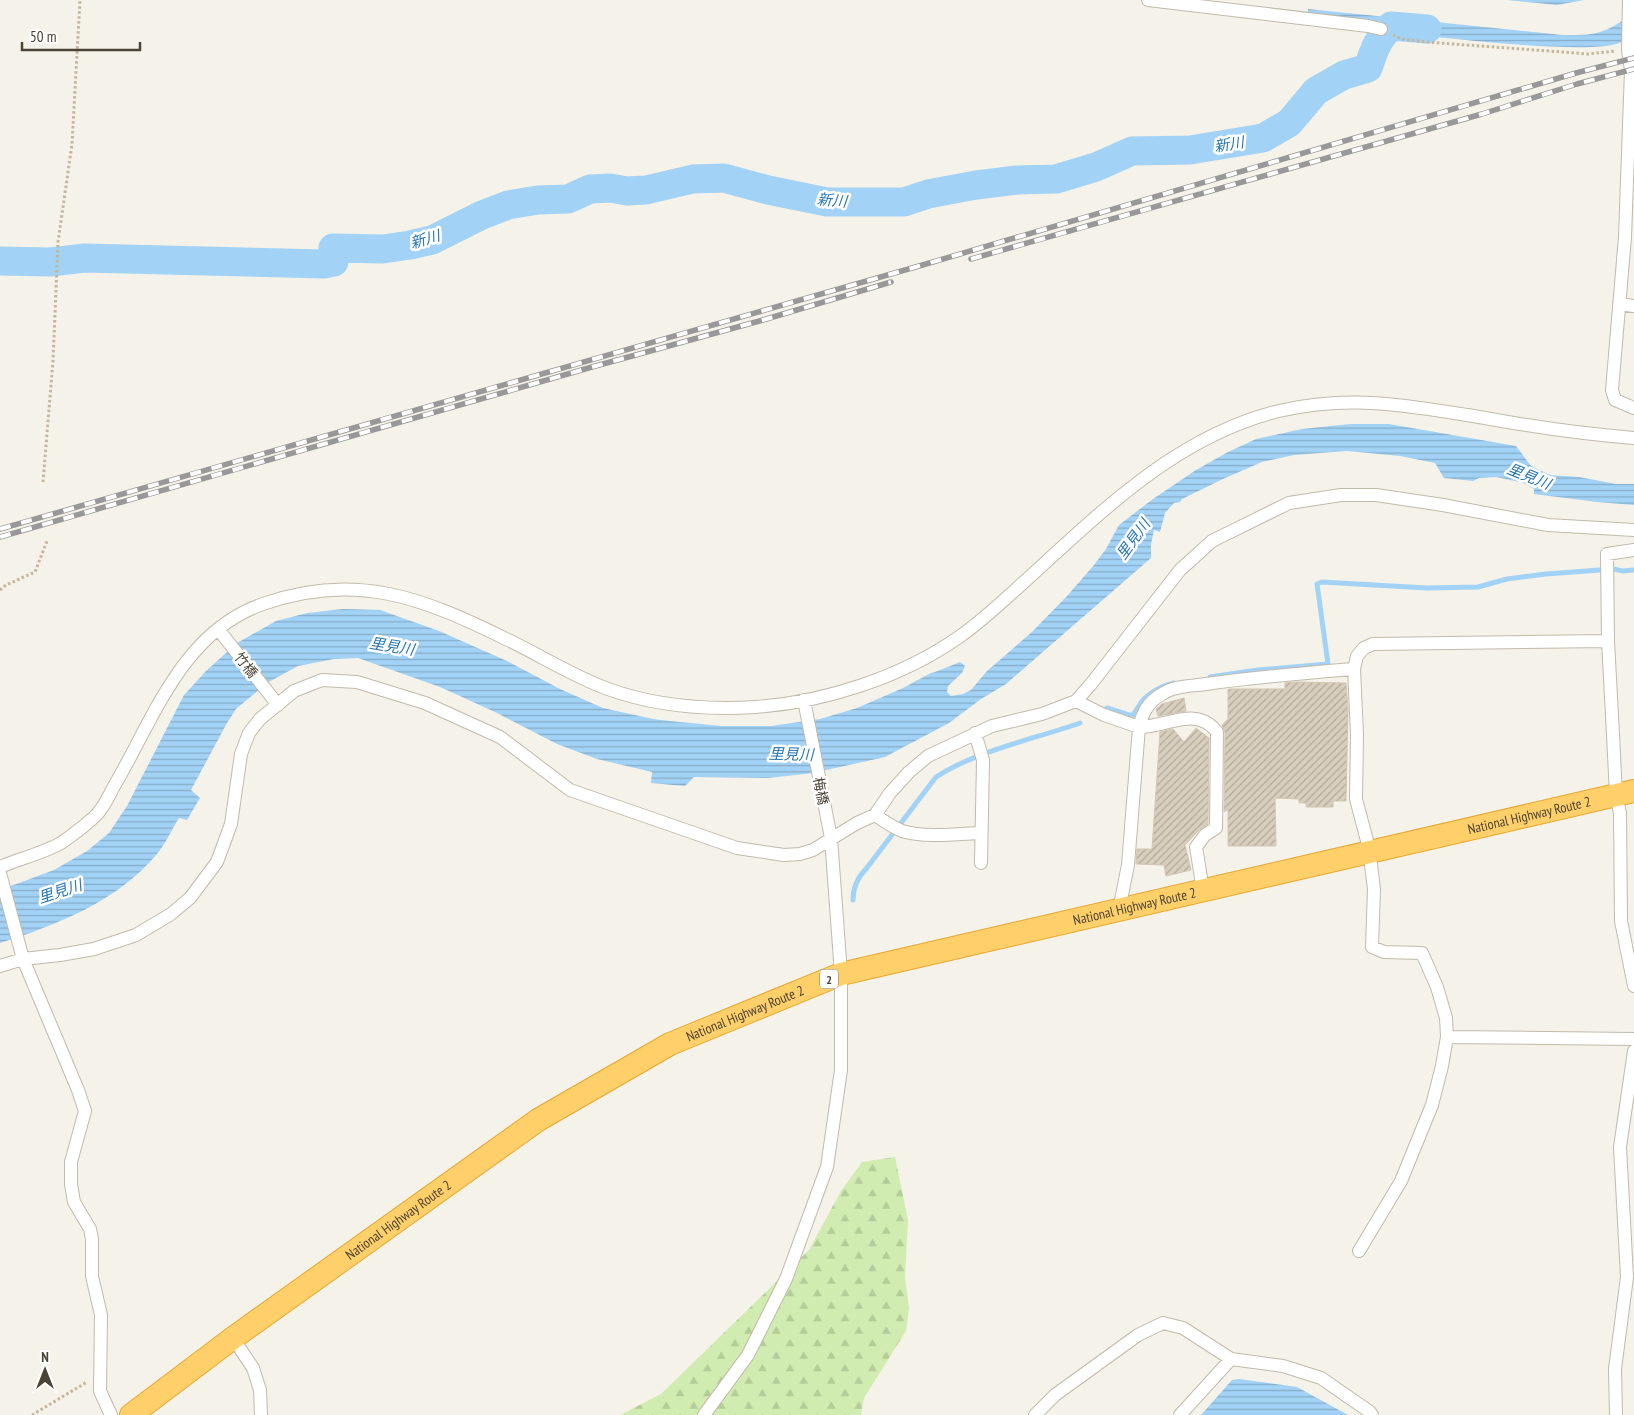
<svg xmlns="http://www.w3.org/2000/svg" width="1634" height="1415" font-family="'PT Sans Narrow','Noto Sans JP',sans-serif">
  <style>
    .forest { fill: url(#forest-firs) }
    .water { fill: url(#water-rules) }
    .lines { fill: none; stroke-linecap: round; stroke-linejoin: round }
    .stream { stroke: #a2d2f5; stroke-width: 5 }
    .river { stroke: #a2d2f5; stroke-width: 29 }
    .building { fill: url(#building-hatch); stroke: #d3c6b0 }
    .street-casing { stroke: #c2baab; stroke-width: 14 }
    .highway-casing { stroke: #e7a731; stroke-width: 24 }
    .path { stroke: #c4b69b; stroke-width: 3; stroke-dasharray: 2.5 2.5; stroke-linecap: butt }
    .street { stroke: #fff; stroke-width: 12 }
    .highway { stroke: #ffd06a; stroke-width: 22 }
    .rail-casing { stroke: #989898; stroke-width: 5.5 }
    .rail { stroke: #fff; stroke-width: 4; stroke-dasharray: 11; stroke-linecap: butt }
    .labels { text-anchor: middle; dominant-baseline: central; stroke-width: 5; stroke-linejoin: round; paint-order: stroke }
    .shield { fill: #fff; stroke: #807b73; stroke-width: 1 }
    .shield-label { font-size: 12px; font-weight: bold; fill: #4a4337 }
    .street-label { font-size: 14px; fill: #4a4337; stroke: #fff }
    .water-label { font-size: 15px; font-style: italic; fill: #2777b4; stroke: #fff }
  </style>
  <defs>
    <pattern id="forest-firs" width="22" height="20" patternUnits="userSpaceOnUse" patternTransform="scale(1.25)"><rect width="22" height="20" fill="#d0ecb0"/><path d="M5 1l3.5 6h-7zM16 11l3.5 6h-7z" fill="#b4cc98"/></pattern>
    <pattern id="water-rules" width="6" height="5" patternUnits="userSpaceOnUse" patternTransform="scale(1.25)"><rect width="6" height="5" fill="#a2d2f5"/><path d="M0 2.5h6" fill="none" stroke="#86acc7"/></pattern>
    <pattern id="building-hatch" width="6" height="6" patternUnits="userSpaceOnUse" patternTransform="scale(1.25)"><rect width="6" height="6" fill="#d8cebe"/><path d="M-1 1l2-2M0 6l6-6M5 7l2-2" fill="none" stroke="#b1a99b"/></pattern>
  </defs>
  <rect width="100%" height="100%" fill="#f5f2e9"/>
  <path class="forest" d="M895,1157L908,1220L905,1278L909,1308L906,1331L864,1398L861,1415H620L661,1394L809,1250L841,1191L862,1162Z"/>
  <path class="water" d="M1507,0H1584L1557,5Z
    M1308,9L1562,35C1589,35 1599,36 1622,21L1623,41C1601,57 1451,38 1416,35L1403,33L1393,29L1385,23L1339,17L1308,15Z
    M1350,424H1389L1516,446L1531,466L1550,475L1579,477L1616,484H1634V505L1597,502L1534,494V489L1524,483L1496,477L1479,478L1473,481L1444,478L1435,463L1400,456L1347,451L1294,455L1262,462L1223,479L1182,499L1180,502L1174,503L1165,513L1160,532L1154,530L1151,544V558L1006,684L981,699L949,723L885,757L813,773L769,778L694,777L685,786L651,783L652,772L597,759L557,744L495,712L440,687L358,658L334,659L298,666L267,683L236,709L227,723L191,790L200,798L187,820L179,818C172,829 166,843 157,854C118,901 57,925 0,943V890L54,870L87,851L109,833L127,806L184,695L206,671L237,643L276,621L307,613L343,609L380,610L439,631L507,661L560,689L603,708L653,719L670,721L722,726H771L820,719L857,708L903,688L931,673L935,672L960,662L965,666L962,673L948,686L947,692L951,696L963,694L971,690L987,671L1032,632L1068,595L1094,565L1106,549L1119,525L1153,499L1196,470L1228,452L1256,439L1302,429Z
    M1239,1379L1297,1387L1348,1415H1201L1232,1380Z"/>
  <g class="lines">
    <path class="stream" d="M1210,677L1258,670L1328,664L1317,584L1322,582L1427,588L1478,587L1507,579L1546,574L1613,569L1623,571L1634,570
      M1107,708L1132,716C1137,710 1140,703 1145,698C1152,691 1164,685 1174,683
      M853,900C853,887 857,878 866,869L936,777C976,751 1034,739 1080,723"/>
    <path class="river" d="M0,261L50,262L85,258L324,264L334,262L333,248L383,249L410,245L432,240L482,215L508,205L538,200L568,199L590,189L610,188L627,191L646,190L693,179L724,178L768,190L827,202H904L928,194L976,185L1017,180L1056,179L1096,167L1132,151L1190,150L1263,138L1289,123L1316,91L1344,75L1368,68C1374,50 1377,40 1391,26L1427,29"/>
  </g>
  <path class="building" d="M1295,682L1346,683L1348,710L1346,801H1333V807H1306V803H1299V799L1275,798L1276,846H1228V809L1224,812L1225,732L1222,725L1228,719V689H1285V683Z
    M1184,698L1186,711L1158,716L1156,709L1162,704Z
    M1196,728L1209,738L1208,824L1199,830L1185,845L1191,870L1166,876L1164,865L1136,864L1137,849H1152L1160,732L1173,729L1184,742Z"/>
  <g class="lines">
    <g class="street-casing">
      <path id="street" d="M1148,0L1368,26L1381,29
        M1629,0L1628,50L1631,70L1625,237L1612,390L1615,400L1634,408
        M1619,304L1634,306
        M1634,550L1607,554L1608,641L1612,715L1616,795L1620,813L1621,921L1634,986
        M218,629L278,705
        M1076,701L1104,715L1139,727C1143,712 1148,702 1162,694C1174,686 1192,686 1206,684C1255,677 1305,673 1354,669
        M975,733L983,760L981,863
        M875,815C884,821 892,827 902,831C925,838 957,834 981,833
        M0,867C19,859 43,853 61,843C69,838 77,831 84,826C87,823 95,817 98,813C106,804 111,791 117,781C155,715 184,631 263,604C355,571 423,598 506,639C540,655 572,676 608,689C655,706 707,710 756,707C825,702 902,677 959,637C982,621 1003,601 1024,582C1100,513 1176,436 1279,411C1353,394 1412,406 1485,418C1534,427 1584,434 1634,438
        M0,873L23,959L78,1090L85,1111L71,1162V1184L74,1202L90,1229L92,1239V1276L101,1315L100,1391L111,1415
        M1119,910L1128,865L1139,727C1167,727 1197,705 1217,732L1216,828L1205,835L1196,847L1203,890
        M0,966L23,959L60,955L94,949L136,935L171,914L190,898L217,862L231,824L241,754L249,733L260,719L294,691L322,680L357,682L425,703L500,737L570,790L737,848L784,855L800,854L813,850L857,823L875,815L890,793L909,772L928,756L992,726L1042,714L1076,701L1091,684L1180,570L1212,541L1289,503L1341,495H1376L1443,505L1548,525L1634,530
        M1447,1037L1634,1039
        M1359,1251L1401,1181L1432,1105L1442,1066L1447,1037L1446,1018L1437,987L1422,953L1384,952L1372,947L1374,889L1371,865L1370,852L1356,799L1357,734L1354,669L1357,656L1364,648L1373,644L1608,641
        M233,1338L253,1368L260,1390L261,1415
        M704,1415L748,1355L786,1279L827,1167L841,1070V974L831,838L804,700
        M1035,1415L1055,1395L1138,1335L1163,1323L1183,1328L1231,1359L1283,1366L1321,1378L1370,1412L1372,1415
        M1180,1415L1231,1359
        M1616,1415L1615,1369L1627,1277L1620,1147L1634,1051"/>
    </g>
    <g class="highway-casing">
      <g id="highway">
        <path id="s1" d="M131,1415L233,1338L538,1120L670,1044L841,974L1634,791"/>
      </g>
    </g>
    <path class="path" d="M1393,35L1401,39L1426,42L1562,52L1588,54L1615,51
      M43,482L53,361L58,242L72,144L80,0
      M0,590L6,585L35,572L47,541
      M32,1415L87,1382"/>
    <use href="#street" class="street"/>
    <use href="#highway" class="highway"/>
    <g class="rail-casing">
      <path id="rail" d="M971,259L1482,114L1577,84L1634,69
        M0,529L926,264L1576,73L1634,58
        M0,537L592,367L763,320L891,282"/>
    </g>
    <use href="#rail" class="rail"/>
  </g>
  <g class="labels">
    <rect class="shield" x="820" y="969.5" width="18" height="19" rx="4"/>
    <g class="shield-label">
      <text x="829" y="979">2</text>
    </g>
    <g class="street-label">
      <text transform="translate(246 665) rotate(52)">竹橋</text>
      <text transform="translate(821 791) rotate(78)">梅橋</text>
      <text stroke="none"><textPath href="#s1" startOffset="1546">National Highway Route 2</textPath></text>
      <text stroke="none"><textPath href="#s1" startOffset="1141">National Highway Route 2</textPath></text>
      <text stroke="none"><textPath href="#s1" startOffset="736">National Highway Route 2</textPath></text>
      <text stroke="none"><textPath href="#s1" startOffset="331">National Highway Route 2</textPath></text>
    </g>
    <g class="water-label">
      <text transform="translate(1229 144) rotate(-9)">新川</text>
      <text transform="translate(832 200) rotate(5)">新川</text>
      <text transform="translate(425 239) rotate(-16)">新川</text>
      <text transform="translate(1529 476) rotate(22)">里見川</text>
      <text transform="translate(1133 539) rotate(-54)">里見川</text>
      <text transform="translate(392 646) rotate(9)">里見川</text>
      <text transform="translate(791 754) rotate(1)">里見川</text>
      <text transform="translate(60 891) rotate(-18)">里見川</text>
    </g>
  </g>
  <g transform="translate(45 1370)" stroke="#ffffff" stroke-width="4" paint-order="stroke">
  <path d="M0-4L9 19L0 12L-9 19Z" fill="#4a4337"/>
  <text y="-8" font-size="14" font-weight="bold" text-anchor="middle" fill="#4a4337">N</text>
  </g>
  <path d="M22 42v8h118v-8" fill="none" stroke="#4a4337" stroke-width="2.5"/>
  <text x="30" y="42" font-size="15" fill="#4a4337" stroke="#ffffff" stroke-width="4" paint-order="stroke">50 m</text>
</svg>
